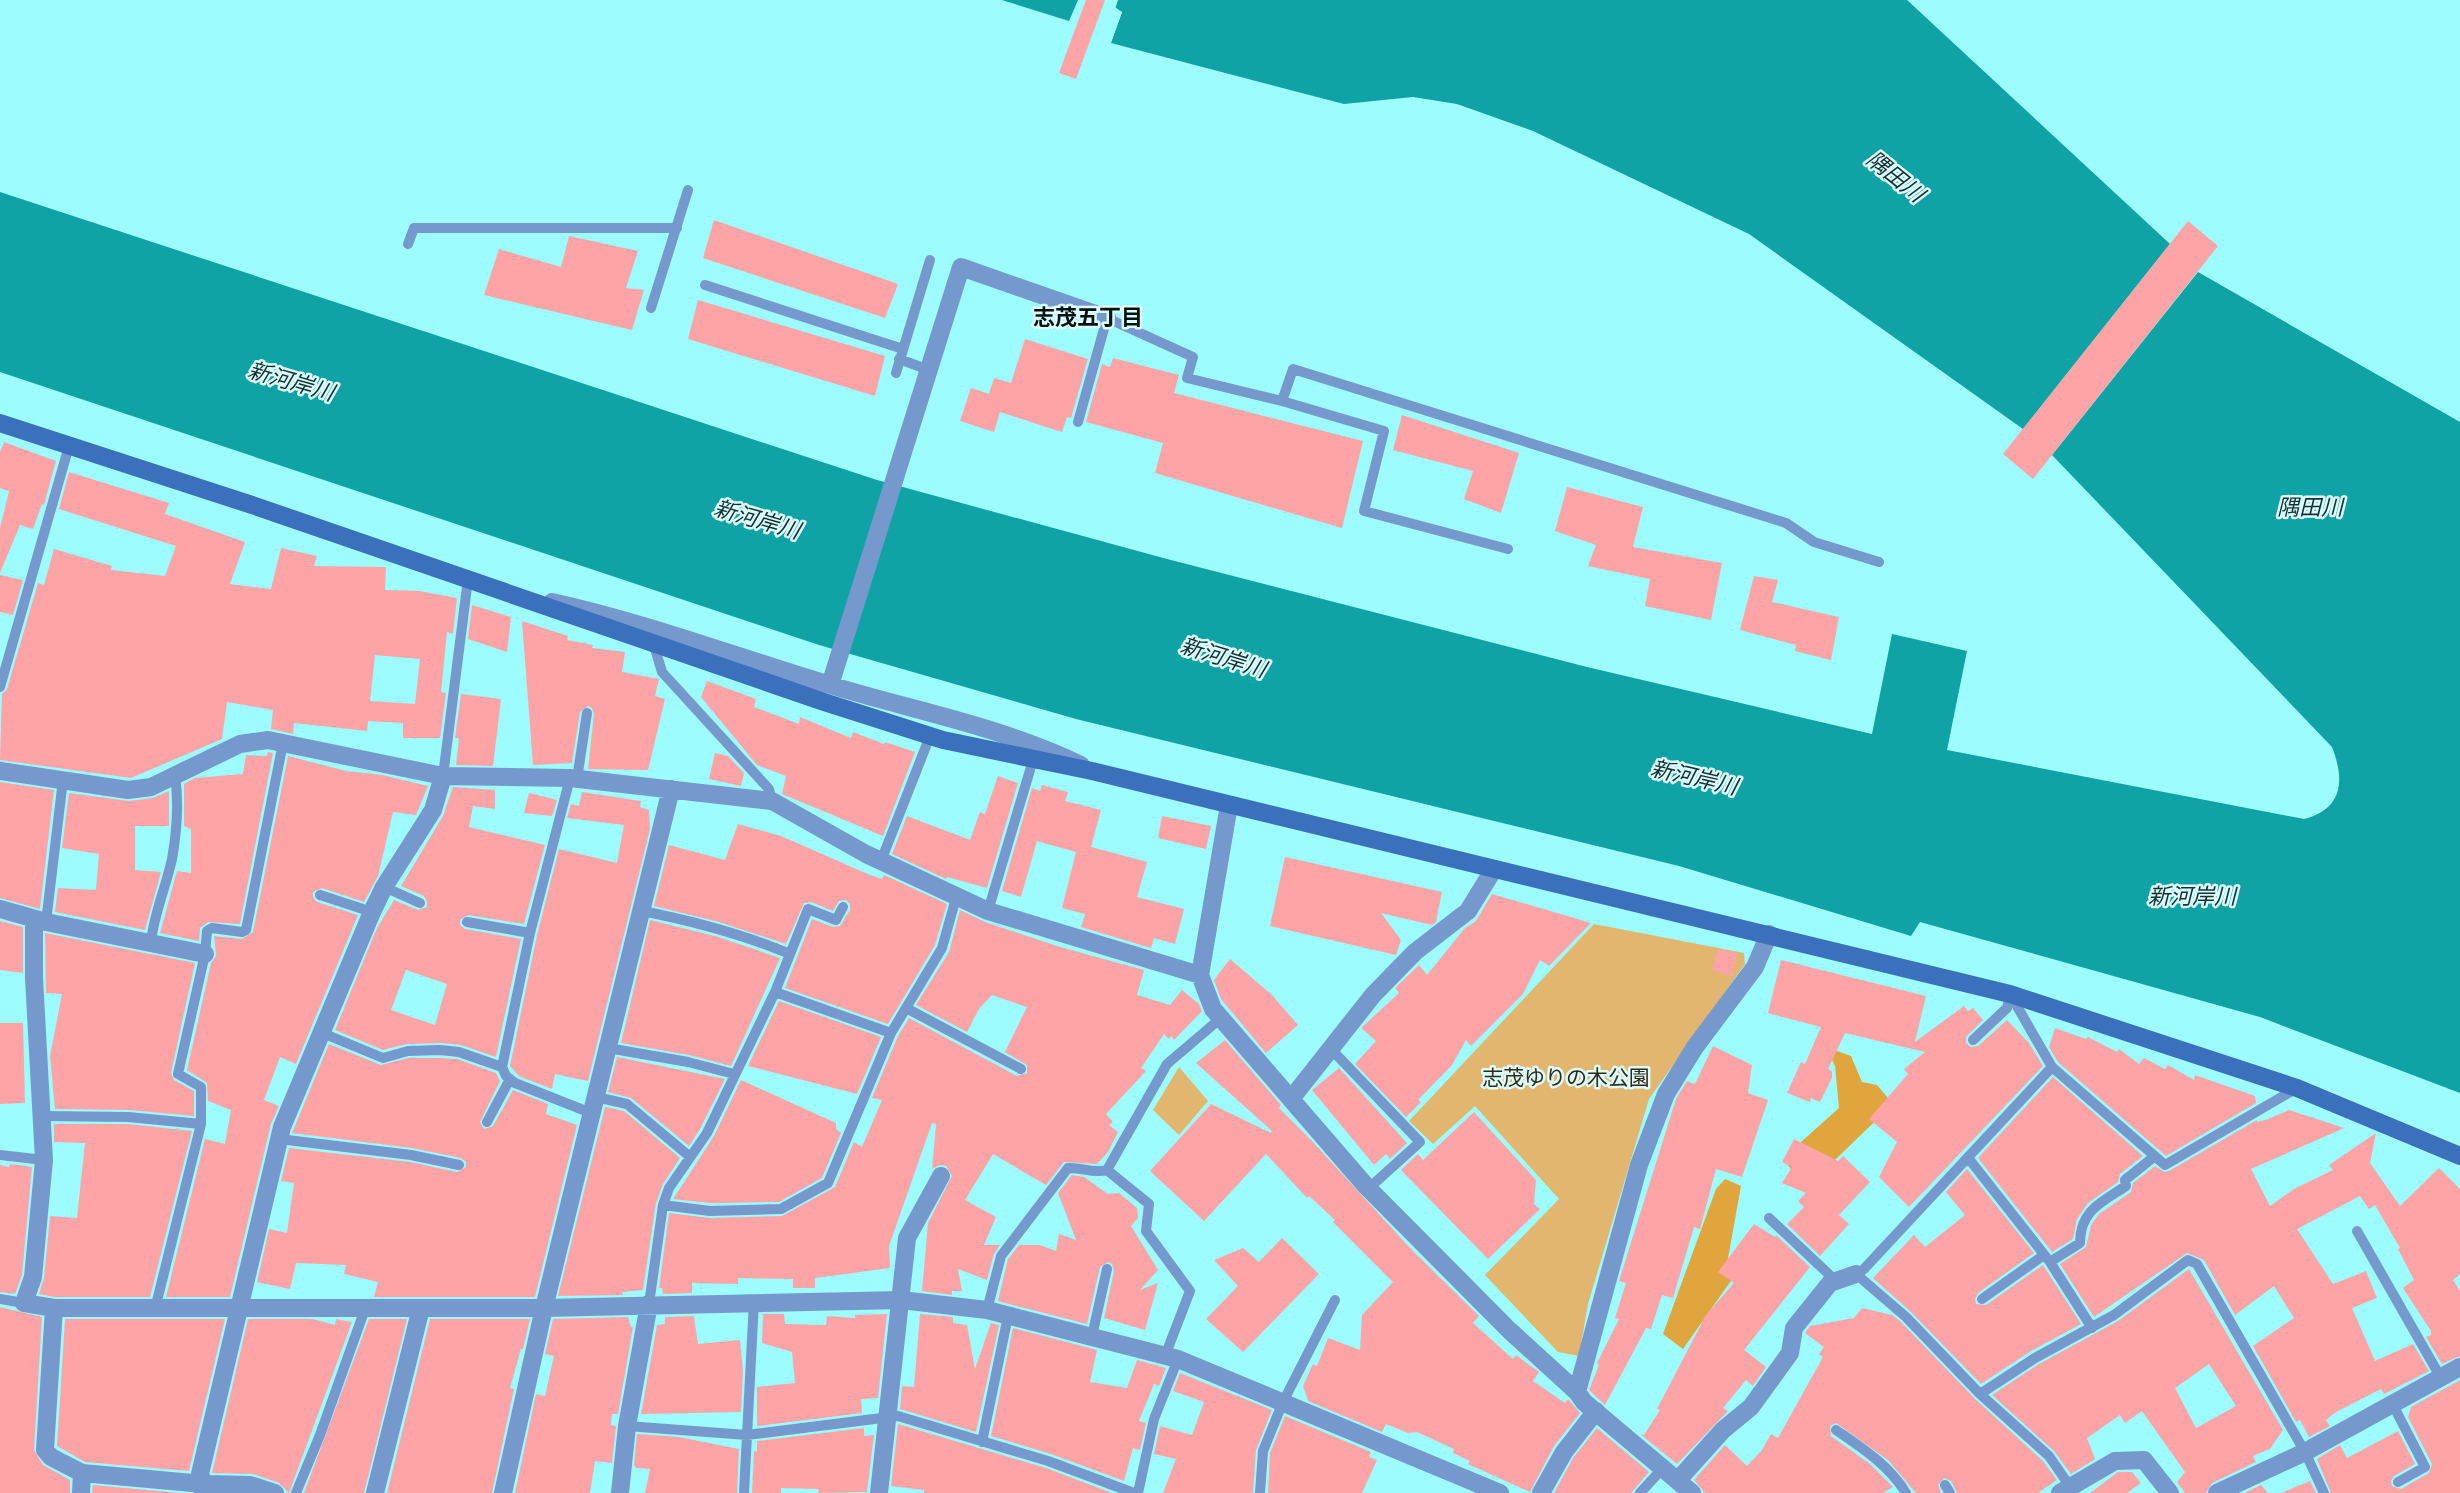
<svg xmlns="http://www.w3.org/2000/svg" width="2460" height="1493" font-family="'Source Sans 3','Noto Sans JP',sans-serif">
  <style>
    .green { fill: #e3b670 }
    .forest { fill: #e0a53d }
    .water { fill: #0fa3a6 }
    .pier { fill: #9cfcfe }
    .building { fill: #ffa4a6; fill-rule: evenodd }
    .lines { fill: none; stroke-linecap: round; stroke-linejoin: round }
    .lane { stroke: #7599cd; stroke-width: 10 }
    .street { stroke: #7599cd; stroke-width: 18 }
    .secondary { stroke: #3b70bc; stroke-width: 18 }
    .labels { text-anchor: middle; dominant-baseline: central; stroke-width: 5; stroke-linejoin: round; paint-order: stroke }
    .park-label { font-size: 21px; fill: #342817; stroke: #dbfefe }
    .water-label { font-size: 22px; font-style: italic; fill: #153031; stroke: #dbfefe }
    .neighbourhood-label { font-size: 22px; font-weight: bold; fill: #000f0f; stroke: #dbfefe }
  </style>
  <rect width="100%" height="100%" fill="#9cfcfe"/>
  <path class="green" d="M1594,924L1744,953L1745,964L1649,1099L1588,1304L1579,1356L1558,1352L1485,1275L1559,1199L1475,1106L1433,1144L1409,1121Z
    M1179,1067L1208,1101L1179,1135L1153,1110Z"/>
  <path class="forest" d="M1826,1047L1851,1056L1862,1082L1877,1085L1893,1104L1813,1181L1800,1184L1787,1163L1801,1142L1839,1108L1835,1066Z
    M1725,1179L1741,1186L1727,1264L1735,1275L1683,1349L1663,1334L1716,1189Z"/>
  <path class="water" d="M1002,0H1078L1069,21Z
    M1105,0H1907L2170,244L2023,429L1749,234L1533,131L1457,104L1413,97L1344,104L1111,43L1122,12Z
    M0,192L877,480L1167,559L1587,667L1872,734L1892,634L1967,651L1947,750L2304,819C2343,809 2345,780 2332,747L2052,455L2198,272L2460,422V1093L2260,1017L1920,922L1911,936L1679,866L1076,719L819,645L0,372Z"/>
  <path class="pier" d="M1105,0H1118L1115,9L1122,12L1110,45L1108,42L1118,14L1102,6Z"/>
  <path class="building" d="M1086,0H1105L1076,79L1059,73Z
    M714,220L898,284L885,318L703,258Z
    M2188,221L2218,246L2033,479L2003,454Z
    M569,236L638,251L626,288L644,290L632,330L484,295L499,249L561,267Z
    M698,300L885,356L875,396L688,339Z
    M1025,339L1088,359L1071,418L1067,417L1062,432L1000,412L994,432L960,421L971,388L989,394L994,378L1011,383Z
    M1113,358L1179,375L1174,393L1363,441L1342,528L1155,473L1163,443L1086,422L1102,364L1110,367Z
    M1402,415L1519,453L1501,513L1464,499L1473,471L1393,450Z
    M4,442L56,461L44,505L42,504L33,529L20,525L0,573V528L9,491L0,488V452Z
    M69,472L169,503L165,514L245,542L230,584L271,589L281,548L317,556L314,566L386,567L385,590L419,591L457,598L453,634L447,632L441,692L446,693L440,738H403V723L368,721L367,731L294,723L293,734L271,729L273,710L227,702L222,739L131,778L0,760L2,694L7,689L38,583L44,585L54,549L112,566L111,570L165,576L176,546L59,509ZM375,655L420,659L415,704L370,701Z
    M1567,487L1643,507L1633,547L1722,563L1711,620L1645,606L1650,579L1588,566L1596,545L1555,531Z
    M0,575L23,580L13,615L0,612Z
    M1754,576L1778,580L1772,602L1839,617L1831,660L1795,651L1796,645L1740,630Z
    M472,605L511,617L507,652L468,639Z
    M522,621L568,636L567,640L593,645L592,648L625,652L622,672L659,679L655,696L665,699L648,770L588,769L594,714L592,708L588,706L580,712L572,763L533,765Z
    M707,681L756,699L754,707L799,724L800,717L851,738L853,732L884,744L885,742L915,752L883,836L782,794L786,776L757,765L701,697Z
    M461,694L501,699L493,766L456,765L459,738H455Z
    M268,752L273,753L240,924L208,922L200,928L199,941L160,933L177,871L191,873V829L184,826V784L195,778L243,774L246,755L267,756Z
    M715,753L728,756L744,773L741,786L709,779Z
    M288,756L346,771L382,775L428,786L416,815L393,812L378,876L364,902L322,888L313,892V897L317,902L358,915L296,1064L280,1057L264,1100L279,1106L271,1124L230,1297H166L205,1139L225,1144L231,1110L208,1101L207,1083L187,1070L211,963L216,956L214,936L242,939L253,932Z
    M998,776L1018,783L987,888L947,877L946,879L892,854L907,816L970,840L980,812L985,814Z
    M0,782L54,790L40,909L0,898Z
    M1042,785L1068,792L1065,801L1101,810L1091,847L1147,862L1137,897L1184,909L1175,944L1154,938L1151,948L1081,927L1085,914L1062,908L1076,852L1037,841L1021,897L1002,891L1032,788L1040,791Z
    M453,787L495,790V809L473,806L469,827L545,845L524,924L468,915L460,920V925L465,929L521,939L496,1057L461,1045L441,1043L407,1044L383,1050L335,1030L377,928L394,900L418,910L427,907V902L424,896L401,886L443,816ZM406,970L447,984L435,1025L391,1010Z
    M169,791V826H135V870L161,872L145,930L55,912L58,888L96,890L99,854L62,848L69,793L129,801L153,798Z
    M582,792L641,801L640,807L649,810L650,829L588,1081L555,1074L552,1089L519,1076L510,1066L537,935L559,849L617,863L624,825L567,818L571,804L579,806Z
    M529,793L557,800L552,816L524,813Z
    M1162,816L1211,826L1206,849L1158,838Z
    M738,824L781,836L870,875L882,879L884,875L947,904L935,945L888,1024L785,988L812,919L833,927L840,926L850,910V904L846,900L839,901L833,911L811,902L804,903L786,944L719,922L654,906L669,845L725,860Z
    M1285,857L1442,892L1436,922L1432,925L1381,913L1401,940L1396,955L1270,926Z
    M1492,894L1591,923L1549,966L1540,960L1523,994L1471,1046L1466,1040L1452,1065L1418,1100L1421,1102L1406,1117L1355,1064L1376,1041L1361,1028L1399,993L1395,988L1419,965L1427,975L1465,928L1476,921Z
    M960,910L985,922L1060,947L1144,970L1137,995L1170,1005L1182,990L1199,1004L1202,1011L1174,1040L1171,1036L1169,1039L1164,1034L1141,1068L1146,1071L1106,1114L1113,1122L1109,1125L1118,1132L1108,1152L1097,1164L1064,1162L1046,1185L993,1154L965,1200L996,1217L984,1245H1000L994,1254L987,1280L958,1269L962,1291H952V1295L922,1291L928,1223L952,1176L946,1166L940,1165L932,1169L936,1124L932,1123L889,1246L890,1268L815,1278V1288H793V1279L738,1278V1284L692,1283V1293L663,1294L662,1288H659L669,1213L710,1218L782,1216L835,1187L854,1142L862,1147L882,1100L872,1098L898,1036L909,1018L1017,1076L1027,1073V1065L1005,1052L1027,1007L992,995L979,1009L967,1032L916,1005L949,952Z
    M650,920L715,936L780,958L731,1066L689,1055L621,1043Z
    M0,921L23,927V973L0,970Z
    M45,933L195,963L171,1073L174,1080L194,1091V1116L129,1110L55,1109L50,1056L62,994L46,993Z
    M1718,949L1737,953L1732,976L1712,970Z
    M1230,959L1272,995L1298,1025L1266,1053L1221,999L1214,980Z
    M1781,960L1926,996L1915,1042L1964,1006L1968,1011L1973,1008L1983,1020L1966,1037V1042L1970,1047L1978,1046L2007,1020L2029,1043L2043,1066L1909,1207L1879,1177L1897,1142L1869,1119L1908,1074L1904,1069L1925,1052L1845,1033L1828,1069L1832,1071V1078L1820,1102L1811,1098L1810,1102L1787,1093L1801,1062L1805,1064L1821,1027L1768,1013Z
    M779,1001L881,1037L857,1094L748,1066Z
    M0,1023H23L25,1103L0,1104Z
    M2055,1028L2086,1039L2088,1037L2117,1052L2119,1049L2139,1064L2144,1058L2165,1069L2168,1065L2194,1080L2195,1075L2255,1096L2256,1103L2166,1156L2058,1062L2049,1047Z
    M1225,1040L1281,1105L1279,1108L1312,1141L1411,1249L1479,1316L1473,1323L1513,1359L1516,1355L1539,1372L1533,1381L1565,1403L1568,1399L1580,1413L1554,1446L1530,1492L1468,1464L1470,1461L1453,1453L1454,1449L1417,1432L1408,1433L1386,1424L1382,1432L1308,1401L1303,1386L1313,1364L1317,1366L1328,1338L1360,1350L1362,1315L1393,1282L1333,1222L1335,1220L1309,1196L1307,1198L1266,1154L1204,1221L1150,1171L1211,1104L1271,1133L1272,1131L1196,1063Z
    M329,1044L381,1065L409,1058H440L457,1059L496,1073L500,1081L480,1122L484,1129L493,1126L513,1090L548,1104L546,1114L577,1125L535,1297H374L378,1282L344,1274L346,1265L296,1263L290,1289L257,1282L269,1229L287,1233L294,1183L281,1181L289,1148L410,1162L457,1172L466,1167V1162L461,1158L412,1148L292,1133Z
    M1713,1046L1752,1065L1748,1093L1768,1100L1742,1177L1716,1169L1700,1229L1694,1227L1673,1298L1662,1295L1651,1329L1646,1328L1605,1405L1589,1390L1599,1365L1597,1363L1619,1319L1615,1318L1626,1283L1619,1281L1676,1099L1687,1081L1695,1084Z
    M617,1057L725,1079L700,1129L689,1146L631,1098L608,1092Z
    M1339,1068L1407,1143L1390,1159L1386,1154L1374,1165L1312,1090Z
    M2053,1077L2143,1156L2120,1174L2118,1182L2088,1203L2077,1219L2073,1239L2052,1252L1978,1158Z
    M741,1080L836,1123V1129L841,1133L822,1178L779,1202L710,1203L673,1199L714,1136Z
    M605,1107L624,1111L680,1158L663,1184L656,1203L643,1290L622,1292L623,1295L558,1296Z
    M2289,1110L2344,1128L2251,1169L2270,1206L2294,1189L2333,1170L2329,1165L2376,1133L2370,1163L2400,1206L2439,1168L2460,1189V1274L2453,1280L2460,1291V1356L2442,1364L2426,1337L2431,1335V1331L2403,1288L2414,1280L2398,1249L2400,1248L2375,1205L2369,1209L2360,1196L2297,1229L2333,1284L2366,1271L2377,1298L2352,1308L2375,1361L2413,1344L2429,1371L2384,1394L2381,1389L2336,1412L2326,1420L2330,1426L2309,1437L2300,1420L2296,1422L2253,1346L2294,1318L2274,1286L2235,1315L2204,1260L2187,1253L2094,1317L2060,1264L2086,1247L2091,1225L2099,1214L2131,1192L2133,1183L2155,1166L2164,1172L2169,1171L2257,1120V1122L2268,1119Z
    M1474,1112L1536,1180L1534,1204L1540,1209L1488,1259L1401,1170L1418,1154L1423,1160Z
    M54,1124H128L192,1131L150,1297H55L39,1294L44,1278L50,1216L77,1218L85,1143L54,1142Z
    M1794,1139L1838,1161L1843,1156L1870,1182L1839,1215L1849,1224L1820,1256L1787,1224L1804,1207L1798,1201L1806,1193L1782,1183L1792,1167L1782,1162Z
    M10,1164L32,1167L22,1275L15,1294L0,1292V1165L9,1167Z
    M1967,1169L2034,1253L1978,1293L1975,1299L1976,1304L1986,1305L2043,1265L2081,1324L2031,1351L1981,1384L1911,1312L1873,1278L1914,1235L1925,1247L1965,1215L1946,1192Z
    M1072,1175L1084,1177L1108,1194L1119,1193L1137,1208L1138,1218L1131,1226L1158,1270L1140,1290L1158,1283L1145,1330L1104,1318L1114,1271L1112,1264L1108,1262L1100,1267L1087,1324L998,1301L1008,1259L1019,1245H1040L1056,1251L1059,1234L1076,1240L1058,1193Z
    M1754,1224L1775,1237L1776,1235L1810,1267L1744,1350L1766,1367L1753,1386L1746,1380L1723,1408L1728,1411L1677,1464L1640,1434L1644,1435L1660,1410L1657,1409L1706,1315L1734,1283L1718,1272Z
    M1282,1238L1319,1274L1243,1352L1206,1319L1238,1286L1214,1260L1243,1248L1259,1262Z
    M2189,1269L2283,1430L2270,1449L2253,1456L2256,1462L2212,1483L2206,1493H2185L2177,1482L2185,1472L2142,1411L2125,1423L2120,1415L2087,1438L2095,1459L2071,1474L2054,1451L1992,1395L2039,1364L2118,1321ZM2209,1364L2236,1406L2196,1428L2175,1388Z
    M0,1307L42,1317L34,1450L43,1465L70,1480V1493H0Z
    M1862,1308L1892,1315L1901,1322L1975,1399L2043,1461L2057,1480L2038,1493H1957L1951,1481L1944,1478L1938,1485L1941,1493H1916L1888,1460L1836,1423L1830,1426L1831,1436L1870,1464L1893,1487L1883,1493H1705L1694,1480L1725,1445L1747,1466L1762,1450L1771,1434L1778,1438L1823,1357L1819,1354L1824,1347L1805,1333L1810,1326L1854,1318Z
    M763,1314H784L785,1324L826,1325L827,1316L855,1318V1315L887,1314L878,1398L861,1399L862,1413L757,1426V1387L795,1383L792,1352L762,1343Z
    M920,1314L953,1317V1323L967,1325L975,1369L991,1323L999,1325L976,1432L900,1409L902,1386L914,1387Z
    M694,1316L698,1344L740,1340L743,1371L741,1412L641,1414L657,1325L665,1324V1317Z
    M628,1317L631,1327H633L618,1414H612L611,1425L616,1426L612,1463L595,1461L590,1493H515L536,1394L545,1396L554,1356L545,1354L553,1319Z
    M65,1319H225L189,1471L85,1462L57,1446Z
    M248,1319H313L335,1325L336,1319L352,1322L289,1493L279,1483L253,1474L212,1473Z
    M369,1319H407L364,1493H304Z
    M430,1319H530L523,1349H521L510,1388L514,1389L492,1493H387Z
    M1013,1328L1097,1350L1090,1382L1127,1388L1137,1360L1166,1368L1159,1386L1154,1384L1139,1421L1146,1423L1140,1450L1133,1448L1124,1481L1051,1454L991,1436Z
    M1180,1373L1272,1410L1256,1450L1253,1493H1163L1176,1459L1154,1454L1160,1426L1192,1435L1204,1402L1173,1391Z
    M2460,1380V1493H2331L2317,1459L2340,1445L2347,1458L2398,1431L2415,1464L2394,1476L2391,1481L2392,1486L2401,1489L2429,1473L2432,1464L2408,1417L2411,1407Z
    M1285,1416L1371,1452L1369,1457L1377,1460L1362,1493H1268L1270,1453Z
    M898,1424L1046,1468L1112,1493H924V1490L891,1486Z
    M864,1428V1436L874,1435L867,1492L819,1493L818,1489L781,1488V1493H752L754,1451L757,1452V1441Z
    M1597,1428L1649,1472L1631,1493H1554L1573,1458Z
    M637,1434L679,1437L739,1449L737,1493H645L650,1469L636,1468L634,1465Z
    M2118,1472H2132L2141,1483L2127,1493H2090Z
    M2310,1481L2316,1493H2281Z
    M93,1485L179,1493H92Z
    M2261,1485L2268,1493H2244Z"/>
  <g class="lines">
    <path class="lane" d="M408,244L414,228H677
      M705,285L903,349
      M651,308L688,190
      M899,359L929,370
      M896,373L930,260
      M1282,401L1293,369L1786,523L1814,542L1879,562
      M1078,422L1107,318L1193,357L1187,378L1282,401L1384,431L1364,511L1508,549
      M653,642L662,672L769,789L772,801
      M0,687L69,446
      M443,776L468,579
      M577,779L587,713
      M881,861L930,736
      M384,887L420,903
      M320,895L372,912
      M642,911C693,921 742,934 790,954
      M988,911L1033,760
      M46,922L63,780
      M467,922L530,933
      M151,942C154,913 166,887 172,859C177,831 179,803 175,775
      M775,992L891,1033
      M2010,994L2052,1067L2165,1165L2297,1088
      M906,1008L1021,1069
      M320,1032L383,1058L408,1051L440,1050L459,1052L502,1067L506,1076L515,1083L591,1113
      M1973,1040L2007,1008L2010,994
      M608,1048L688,1062L734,1074
      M1331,1049L1420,1142L1369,1188
      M502,1067L530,933L570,778
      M2052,1067L1864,1269L1856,1274L1906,1317L1980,1394L2049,1456L2071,1488
      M596,1097L627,1104L689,1156
      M43,1116L128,1117L201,1124
      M487,1122L510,1079
      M279,1139L411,1155L459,1165
      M0,1155L44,1160
      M1969,1159L2050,1262L2092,1328
      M663,1205L710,1211L781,1209L828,1183L891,1033L942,948L956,898
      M1769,1218L1836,1281
      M2357,1231L2441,1378
      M2050,1262L2080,1243C2080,1210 2102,1202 2126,1186L2125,1180L2155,1156
      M0,1299L24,1303
      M1982,1299L2044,1255
      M649,1304L663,1205L669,1188L707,1133L775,992L808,909L836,920L843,907
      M155,1309L201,1124V1087L178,1074L205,954L207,931L212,928L242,932L246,930L283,743
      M987,1310L1001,1256L1068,1168C1082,1167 1093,1174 1107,1170
      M1092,1336L1107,1269
      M1165,1356L1190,1291L1146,1231L1149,1204L1107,1170L1167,1064L1221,1018
      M1980,1394L2035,1358L2114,1315L2188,1260L2197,1264L2305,1452L2324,1493
      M2393,1405L2425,1467L2398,1482
      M627,1426L747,1435L898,1416L1048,1461L1134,1493
      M1836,1430C1862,1448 1889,1465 1906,1493
      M982,1442L1008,1316
      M1945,1485L1950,1493
      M296,1493L320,1435L365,1309
      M744,1493L754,1301
      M1138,1493L1154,1419L1178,1359
      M1260,1493L1263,1451L1283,1402L1335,1300
      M1640,1493L1663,1468"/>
    <path class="street" d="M552,602C647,623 737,657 830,685C915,711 1000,726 1081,765
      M830,685L961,267L1107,318
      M0,771L128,790L151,787L240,744L268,740L443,776L570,778L772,801L866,854L988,911L1200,975
      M1229,805L1200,975L1213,1009L1366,1186L1509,1330L1577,1392L1584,1402L1692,1493
      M0,909L46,922L205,954
      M34,919V978L44,1160L33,1277L24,1303L54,1308H544L901,1300L987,1310L1178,1359L1500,1493
      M1291,1099L1373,995L1415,952L1468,911L1494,869
      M54,1308L45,1450L51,1457L82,1473L81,1493
      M1577,1392L1639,1165L1666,1094L1695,1047L1755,967L1769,934
      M82,1473L204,1484L250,1485L275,1493
      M1678,1480L1723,1430L1751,1407L1790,1353L1794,1328L1830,1283L1856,1274
      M203,1493L204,1484L200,1474L282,1127L372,912L384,887L433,810L443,776
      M375,1493L421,1308
      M503,1493L544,1308L671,789
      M620,1493L627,1426L649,1304
      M879,1493L907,1238L941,1176
      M1541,1493L1564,1452L1596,1411
      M2060,1493L2115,1461L2144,1460L2170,1493
      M2217,1493L2305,1452L2460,1367"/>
    <path class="secondary" d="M0,423L255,506L824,702L943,740L1092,771L2010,994L2297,1088L2460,1156"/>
  </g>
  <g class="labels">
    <g class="park-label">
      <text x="1566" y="1078">志茂ゆりの木公園</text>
    </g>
    <g class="water-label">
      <text transform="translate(1895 177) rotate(39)">隅田川</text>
      <text transform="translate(291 382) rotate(16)">新河岸川</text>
      <text x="2310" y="508">隅田川</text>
      <text transform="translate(757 520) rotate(16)">新河岸川</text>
      <text transform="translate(1223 658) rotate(17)">新河岸川</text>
      <text transform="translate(1694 778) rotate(13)">新河岸川</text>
      <text x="2192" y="897">新河岸川</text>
    </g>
    <g class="neighbourhood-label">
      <text x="1088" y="318">志茂五丁目</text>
    </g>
  </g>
</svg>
